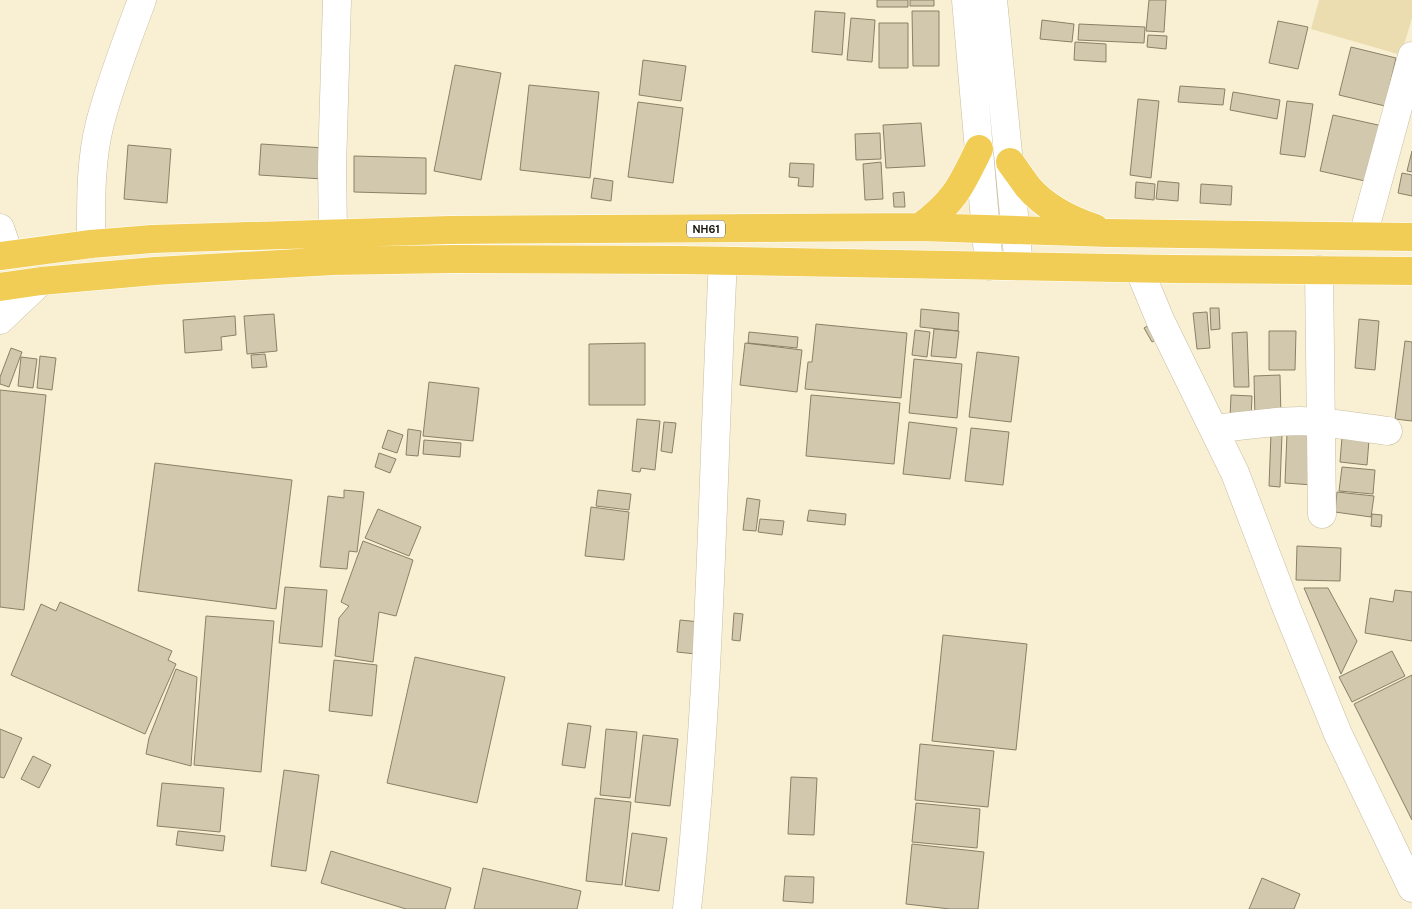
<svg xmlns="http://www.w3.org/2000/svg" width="1412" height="909" font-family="'DM Sans',sans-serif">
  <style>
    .green { fill: #ebddb0 }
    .building { fill: #d1c8ad; stroke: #898067 }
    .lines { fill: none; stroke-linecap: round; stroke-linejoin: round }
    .minor-casing { stroke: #c6bda2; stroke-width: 29 }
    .highway-casing { stroke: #fff; stroke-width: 29 }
    .minor { stroke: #fff; stroke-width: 28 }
    .highway { stroke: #f1cd56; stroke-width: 28 }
    .labels { text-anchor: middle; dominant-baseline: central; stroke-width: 4; stroke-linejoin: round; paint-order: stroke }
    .shield { fill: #fff; stroke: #5f5d56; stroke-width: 1 }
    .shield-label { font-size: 11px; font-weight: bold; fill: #1a170d }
  </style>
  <rect width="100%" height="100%" fill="#f9f0d3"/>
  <path class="green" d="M1319,0H1412V18L1401,55L1311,29Z"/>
  <path class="building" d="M877,0H908V7H877Z
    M910,0H934V6H910Z
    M1149,0H1166L1164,32L1146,31Z
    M815,11L845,13L842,55L812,52Z
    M912,11H939V66H913Z
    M851,18L875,20L872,62L847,60Z
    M1042,20L1074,24L1072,42L1040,39Z
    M1278,21L1308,27L1298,69L1269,63Z
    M879,23H908V68H879Z
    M1079,24L1145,27L1144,43L1078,40Z
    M1148,35L1167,36L1166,49L1147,47Z
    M1075,42L1106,44V62L1074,60Z
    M1351,47L1396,58L1385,106L1339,95Z
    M643,60L686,66L681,101L639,95Z
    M455,65L501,73L481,180L434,171Z
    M529,85L599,92L590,178L520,170Z
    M1180,86L1225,89L1223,105L1178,102Z
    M1233,92L1280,100L1277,119L1230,110Z
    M1138,99L1159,101L1151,178L1130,175Z
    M1287,101L1313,104L1305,157L1280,154Z
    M638,102L683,108L673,183L628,177Z
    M1333,115L1387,127L1374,183L1320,171Z
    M921,123L925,166L886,168L883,125Z
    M880,133L881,159L856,160L855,134Z
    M261,144L325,148L323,179L259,175Z
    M128,145L171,149L167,203L124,199Z
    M1412,151V172L1407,171Z
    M354,156L426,158V194L354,192Z
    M881,162L883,199L865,200L863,164Z
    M790,163L814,164L813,187L798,186L799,178L789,177Z
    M1402,173L1412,175V196L1398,193Z
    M594,178L613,181L611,201L591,198Z
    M1158,181L1179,183L1178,201L1156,199Z
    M1136,182L1155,184L1154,200L1135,198Z
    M1201,184L1232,186L1231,205L1200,203Z
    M904,192L905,207H894L893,193Z
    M1210,308H1219L1220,329L1211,330Z
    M921,309L959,313L958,331L920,327Z
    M1207,312L1210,348L1197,349L1193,313Z
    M274,314L277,351L247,354L244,316Z
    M235,316L236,335L221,337L222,350L185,353L183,320Z
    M1359,319L1379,321L1375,370L1355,368Z
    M1155,322L1163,336L1152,342L1144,328Z
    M816,324L907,333L901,398L805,389L808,362H812Z
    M934,329L959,331L956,358L931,356Z
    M915,330L930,332L927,357L912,355Z
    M1269,331H1296L1295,370H1269Z
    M749,332L798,337L797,348L748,343Z
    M1247,332L1249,387H1234L1232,333Z
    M1405,341L1412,342V421L1395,419Z
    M645,343V405H589V344Z
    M745,343L802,350L797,392L740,385Z
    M11,348L22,352L9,387L0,384V377Z
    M977,352L1019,357L1011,422L969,417Z
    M265,354L267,367L252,368L251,355Z
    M40,356L56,358L52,390L37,388Z
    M21,357L37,359L33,388L18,386Z
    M914,359L962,364L957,418L909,413Z
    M1280,375L1281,419L1255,420L1254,376Z
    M429,382L479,388L473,441L423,436Z
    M0,390L46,395L24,610L0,607Z
    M811,395L900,403L894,464L806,456Z
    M1231,395L1252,396L1251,419L1230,418Z
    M637,419L660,421L655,470L641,468L640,472L632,471Z
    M664,422L676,423L672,453L661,451Z
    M909,422L957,428L950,479L903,474Z
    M971,428L1009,432L1003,485L965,481Z
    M408,429L421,431L418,456L406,455Z
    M388,430L403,435L397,453L382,448Z
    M1271,433L1282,434L1280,487L1269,486Z
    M1287,433L1316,434L1313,485L1285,483Z
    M1342,437L1369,440L1367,465L1340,462Z
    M424,440L461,443L460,457L423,454Z
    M379,453L396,459L390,473L375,467Z
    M155,463L292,480L276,609L138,591Z
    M1342,467L1375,470L1373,494L1339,491Z
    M344,490L364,492L357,552L349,551L347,569L320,567L328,496L344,498Z
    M598,490L631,494L629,510L596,506Z
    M1337,492L1374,496L1371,517L1335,512Z
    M747,498L760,500L756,531L743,530Z
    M591,507L629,512L624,560L585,556Z
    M378,509L421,527L409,556L365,538Z
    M809,510L846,514L845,525L807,521Z
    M1372,514L1382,515L1381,527L1371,526Z
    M760,519L784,521L782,535L758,532Z
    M363,541L413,560L396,616L379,612L373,662L335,656L339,618L349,606L341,602Z
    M1297,546L1341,548L1340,581L1296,580Z
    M285,587L327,590L322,647L279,643Z
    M1304,588H1328L1357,641L1341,674Z
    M1395,590L1412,592V641L1365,633L1370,598L1393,602Z
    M60,602L172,651L168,660L176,664L145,734L11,675L41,604L56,611Z
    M734,613L743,614L740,641L732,640Z
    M206,616L274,621L261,772L194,765Z
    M680,620L700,622L696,654L677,652Z
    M943,635L1027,644L1016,750L932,741Z
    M1392,651L1405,676L1352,702L1339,677Z
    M415,657L505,677L477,803L387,783Z
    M334,660L377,665L372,716L329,711Z
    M176,669L197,677L191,766L146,754L149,738Z
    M1412,675V820L1354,704Z
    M568,723L591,726L585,768L562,765Z
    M0,729L22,738L4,778L0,777Z
    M606,729L637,732L630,798L600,795Z
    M643,735L678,739L670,806L635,802Z
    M920,744L994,751L988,807L915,800Z
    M33,756L51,765L39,788L21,779Z
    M284,770L319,775L306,871L271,866Z
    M791,777L817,778L814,835L788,834Z
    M162,783L224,788L220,832L157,826Z
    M595,798L631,802L622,885L586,881Z
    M916,803L980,809L977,848L912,842Z
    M178,831L225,836L223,851L176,845Z
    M632,833L667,838L659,891L625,886Z
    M912,844L984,852L978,909H950L906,904Z
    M331,851L451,888L445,909H406L321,883Z
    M483,868L581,891L577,909H474Z
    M785,876L814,877L813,903L783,901Z
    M1262,878L1300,894L1294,909H1249Z"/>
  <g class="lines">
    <g class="minor-casing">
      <path id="minor" d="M966,0L989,266
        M993,0L1019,266
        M0,228L9,254
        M333,233L332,167L337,0
        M1363,236L1412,56
        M91,244C91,204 90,162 100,123C111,81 127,40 142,0
        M1139,269L1161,322L1235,473L1287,609L1338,734L1412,888
        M1319,270L1322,514
        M0,320L41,281
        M1214,429C1242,426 1271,421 1299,421C1329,422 1358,427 1388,431
        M687,909C711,694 712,477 723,261"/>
    </g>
    <g class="highway-casing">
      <path id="highway" d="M1010,162C1016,170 1022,179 1028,187C1045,207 1071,220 1095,228
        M920,227C955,201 961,186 979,149
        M0,256L91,244L152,239L449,230L920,227L1108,233L1412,237
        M0,287L41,281L155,271L333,261L454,259L680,260L1173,269L1412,271"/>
    </g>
    <use href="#minor" class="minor"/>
    <use href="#highway" class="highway"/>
  </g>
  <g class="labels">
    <rect class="shield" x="687" y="220.5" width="38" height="17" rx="4"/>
    <g class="shield-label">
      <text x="706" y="229">NH61</text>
    </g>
  </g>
</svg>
